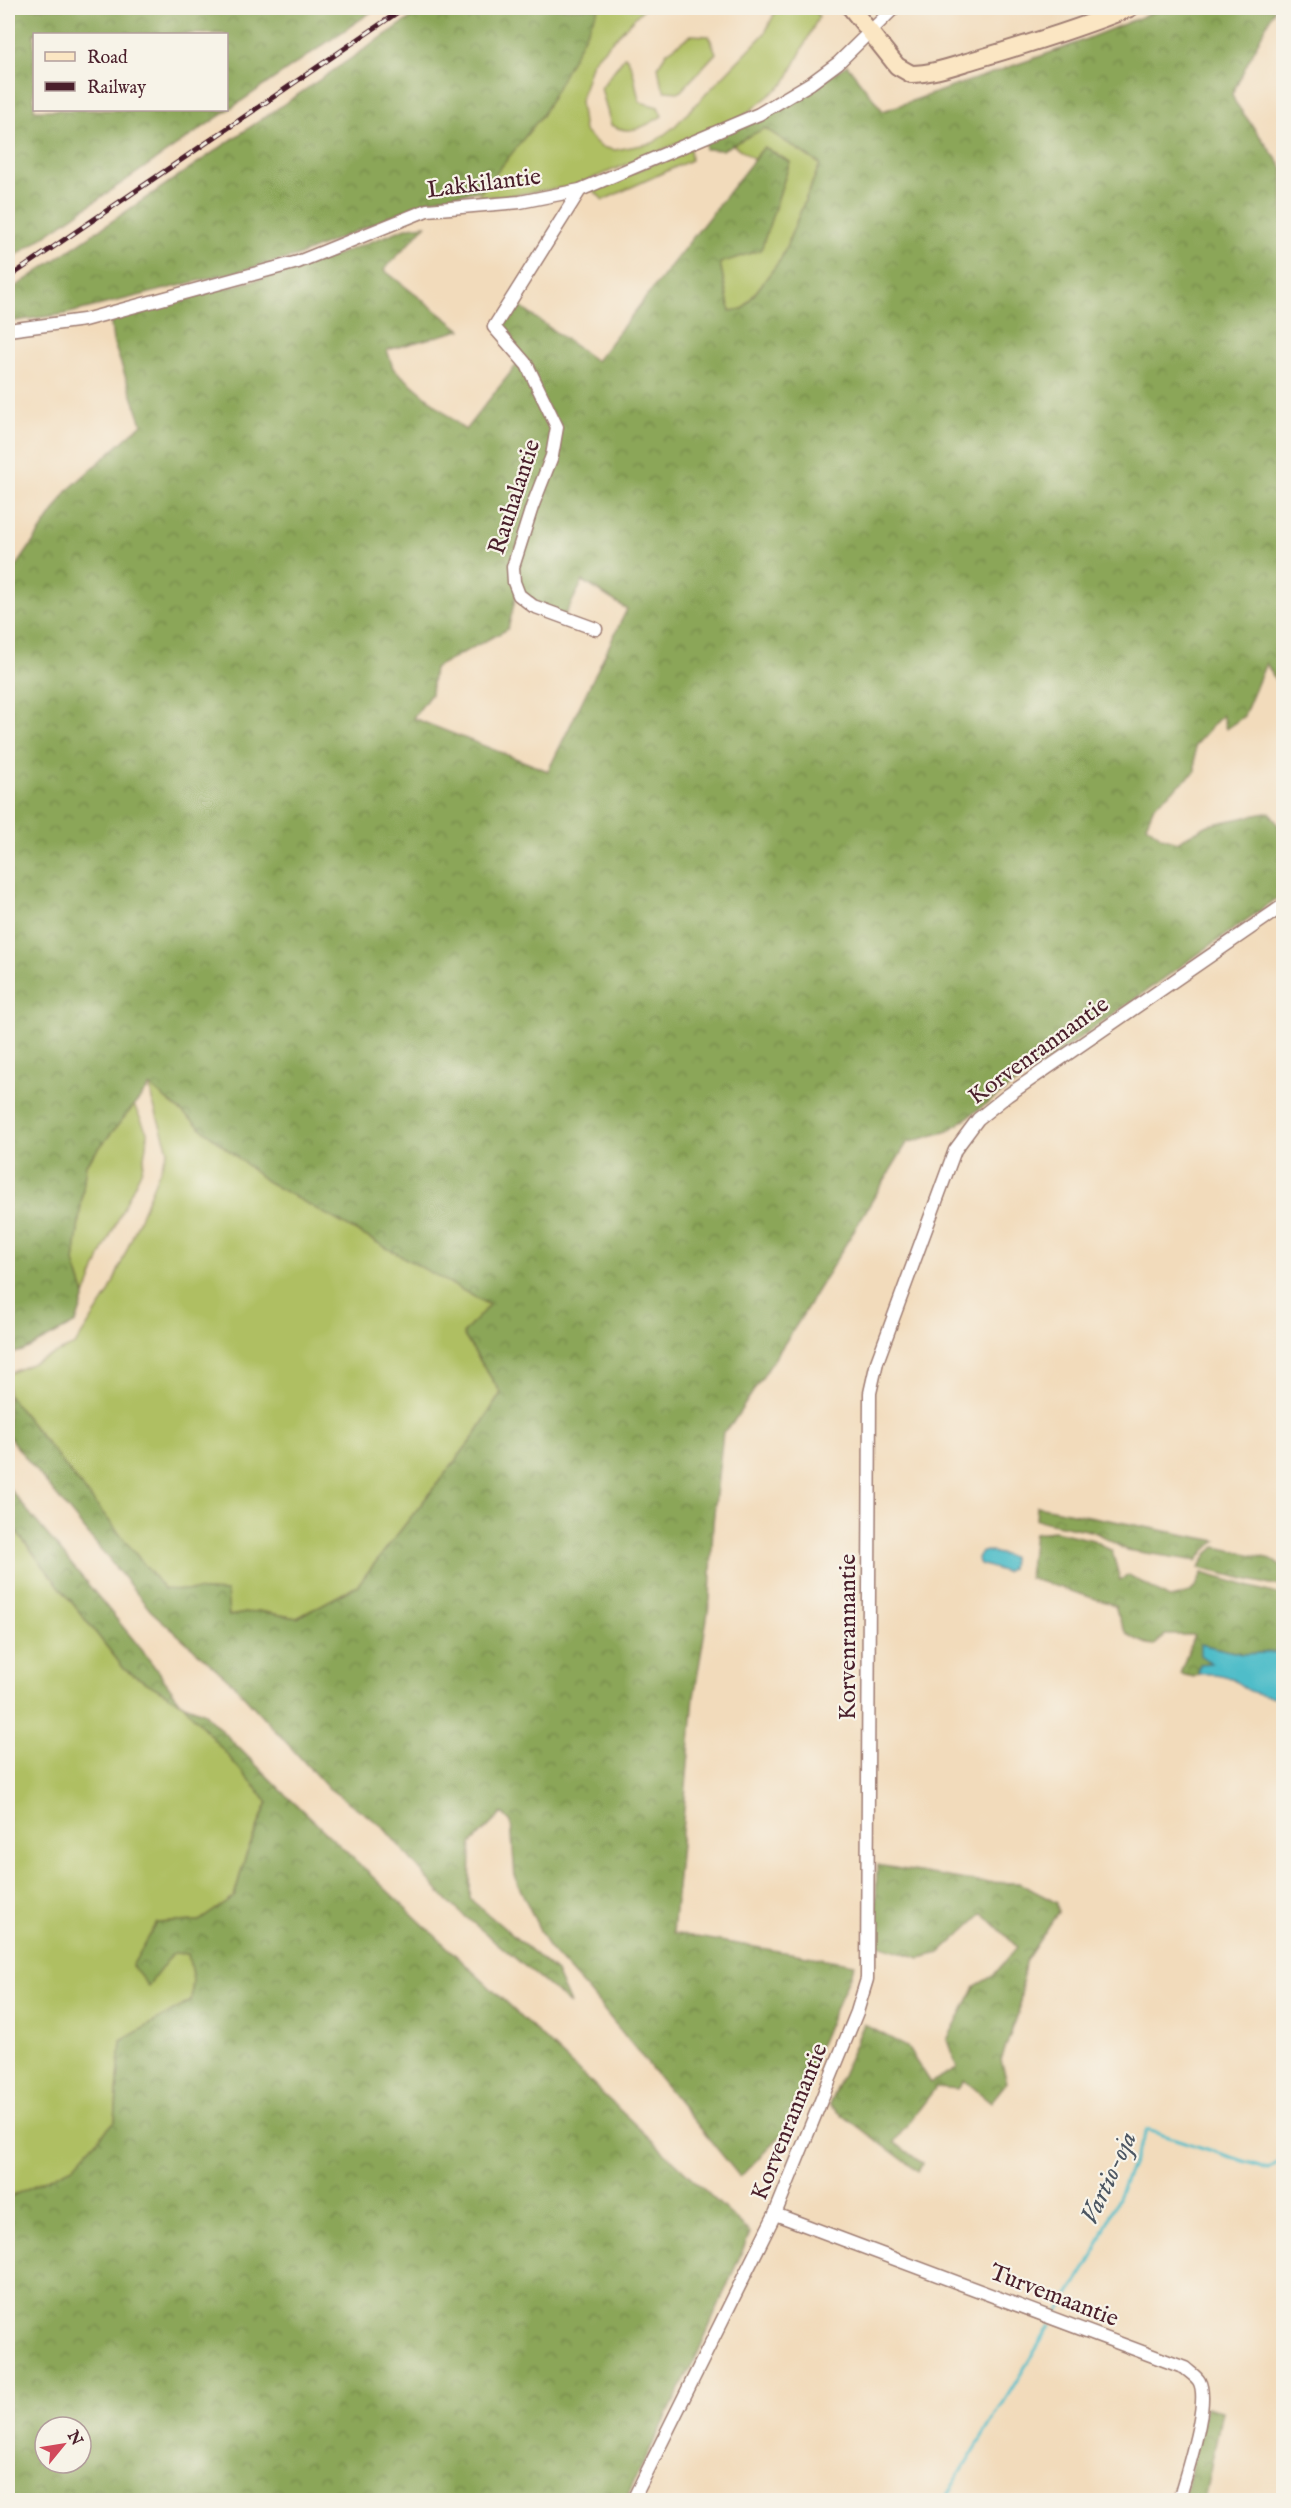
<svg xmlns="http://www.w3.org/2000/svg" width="1291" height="2508" font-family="'IM FELL English',serif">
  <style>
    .grass { fill: #afbf62; stroke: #7c6f46; stroke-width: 1.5 }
    .forest { fill: url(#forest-crowns); stroke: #6a6242; stroke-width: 1.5; fill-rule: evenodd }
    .water { fill: #50bdc9; stroke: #4d6e7a; stroke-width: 1.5 }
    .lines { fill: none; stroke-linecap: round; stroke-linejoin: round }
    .stream { stroke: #50bdc9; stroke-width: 3 }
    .street-casing { stroke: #9e7d73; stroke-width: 15 }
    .secondary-casing { stroke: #9e7d73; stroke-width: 20 }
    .street { stroke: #fff; stroke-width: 12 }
    .secondary { stroke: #fbe6c3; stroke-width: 16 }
    .rail-casing { stroke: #4a1f2b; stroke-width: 5 }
    .rail { stroke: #f7f3e8; stroke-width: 3; stroke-dasharray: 9; stroke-linecap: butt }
    .labels { text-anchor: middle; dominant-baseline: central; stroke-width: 4.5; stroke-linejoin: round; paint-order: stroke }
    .street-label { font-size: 24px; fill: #4a1f2b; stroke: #f7f3e8 }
    .water-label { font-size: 26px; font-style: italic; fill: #4c5662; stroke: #f7f3e8 }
  </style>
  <defs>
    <pattern id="forest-crowns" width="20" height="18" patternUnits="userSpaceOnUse" patternTransform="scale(1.5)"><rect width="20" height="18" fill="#8ba658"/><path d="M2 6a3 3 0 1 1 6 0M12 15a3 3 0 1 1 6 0" fill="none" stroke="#748749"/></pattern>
  </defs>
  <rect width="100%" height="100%" fill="#f7f3e8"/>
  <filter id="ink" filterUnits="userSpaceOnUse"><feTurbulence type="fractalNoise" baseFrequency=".0167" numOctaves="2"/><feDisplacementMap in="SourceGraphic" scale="12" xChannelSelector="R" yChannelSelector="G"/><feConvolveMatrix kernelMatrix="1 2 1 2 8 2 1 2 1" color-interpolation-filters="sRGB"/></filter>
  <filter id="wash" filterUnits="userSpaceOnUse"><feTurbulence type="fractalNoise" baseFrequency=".008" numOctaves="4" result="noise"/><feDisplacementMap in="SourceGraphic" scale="24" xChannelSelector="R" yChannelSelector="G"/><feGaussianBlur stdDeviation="1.35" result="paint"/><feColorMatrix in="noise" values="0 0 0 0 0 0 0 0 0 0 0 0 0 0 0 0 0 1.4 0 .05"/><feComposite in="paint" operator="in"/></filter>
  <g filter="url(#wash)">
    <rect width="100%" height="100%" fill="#f2dbbb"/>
    <path class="grass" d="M594,8H644L592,62L580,101L584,131L601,147L615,150L653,143L674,127L765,33L777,8H812L819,16L785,83L742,117L574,186L506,196L477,197L537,114Z
      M691,35L709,36L716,53L680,92L665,91L661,83L658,66L667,52Z
      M625,56C636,68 634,86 640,102L658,107L662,116C644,127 630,136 611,125L601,88Z
      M765,128L820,164L781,259L743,309L730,311L719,259L761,249L790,162L764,147L754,159L732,144Z
      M690,148L691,160L603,200L593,190Z
      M150,1086L266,1181L490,1305L463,1334L501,1393L473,1438L357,1586L297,1618L258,1611L229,1616L226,1592L164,1590L8,1395V1374L75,1345L109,1293L168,1150L152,1100Z
      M134,1105L148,1134L142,1169L100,1257L85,1296L74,1262L86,1164Z
      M8,1521L125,1670L183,1704L268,1801L245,1858L234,1897L199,1921L157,1923L174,1953H188L193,1980L191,2002L121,2041L115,2121L73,2167L8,2198Z"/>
    <path class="forest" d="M8,8H377L8,261ZM226,34V110H34V34Z
      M425,8H599L543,114L483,190L429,200L295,257L65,314L8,322V292Z
      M1164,8H1275L1232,94L1235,102L1283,168V694L1266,663L1244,716L1226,729L1222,715L1195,745V772L1154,806L1146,825L1162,837L1177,842L1208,825L1270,812L1283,833V894L948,1131L907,1143L799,1321L732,1424L723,1432L713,1523L710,1600L694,1697L673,1933L855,1964L792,2108L791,2125L740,2177L590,1993L548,1947L515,1878L511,1822L502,1813L471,1844L470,1899L556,1972L570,2004L448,1902L382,1826L327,1787L231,1682L151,1611L8,1436V1395L164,1589L227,1592L229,1616L258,1611L297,1618L357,1586L473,1438L501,1393L463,1334L489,1305L266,1181L150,1086L86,1164L74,1262L85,1296L76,1323L23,1351L8,1354V559L15,569L68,490L142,424L113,341L110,317L300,269L409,227L426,225L384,270L461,330L387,350L393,368L465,430L515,367L524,361L501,327L519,306L596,361L764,147L790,162L761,250L720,263L730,311L743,309L781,259L820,164L765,128L722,150L705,149V142L818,85L847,65L883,111L1061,49ZM583,581L627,609L548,771L413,718L431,694L434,668L508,629L517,591L563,619Z
      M8,1487L142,1650L182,1704L203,1712L284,1793L750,2233L696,2357L625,2500H8V2198L73,2167L115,2121L121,2041L191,2001L193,1980L188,1954L173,1953L148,1986L132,1966L157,1923L199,1921L234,1897L245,1858L268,1802L183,1704L125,1670L8,1521ZM45,2427H81V2463H45Z
      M1037,1506L1217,1541L1205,1550L1197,1561L1126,1550L1095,1532L1036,1520Z
      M1055,1531L1093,1540L1112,1551L1120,1580L1129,1575L1169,1598C1189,1595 1195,1593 1202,1573L1283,1596V1652L1242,1654L1200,1644L1212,1663L1200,1664L1198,1674L1194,1677L1180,1674L1194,1635H1165L1154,1646C1127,1638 1122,1632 1115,1605L1029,1578L1034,1533Z
      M1216,1547L1271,1559L1283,1568V1585H1270L1199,1568L1208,1553Z
      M877,1865L978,1882L1019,1883L1057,1903L1058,1912L1025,1962L1019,2011L1001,2060L1007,2082L991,2102L964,2080L958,2089L936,2087L894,2142L923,2164L918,2171L829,2105L864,2024L907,2047L930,2083L957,2068L947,2040L975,1986L993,1976L1017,1947L983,1913L940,1953L920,1958L875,1944Z
      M1206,2407L1222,2411L1204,2500H1184Z"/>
    <path class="water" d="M987,1551L1012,1557L1011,1568L1005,1572L980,1564L977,1558L980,1553Z
      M1200,1644L1242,1654L1283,1652V1699C1273,1696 1255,1695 1246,1689C1228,1675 1222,1673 1198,1674L1200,1664L1211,1663L1200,1655Z"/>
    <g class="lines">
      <path class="stream" d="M1059,2311L1093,2256L1147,2130L1269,2169L1279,2163L1284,2145
        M944,2500L1050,2326"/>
    </g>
  </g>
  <g filter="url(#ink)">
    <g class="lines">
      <g class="street-casing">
        <path id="street" d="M580,190L494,327L527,365L557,427L552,456L532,507L513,567L514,582L519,595L533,606L596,629
          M8,330L84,320L298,262L427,210L520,202L580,190L759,114L811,83L838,63L894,8
          M775,2214L1185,2368C1189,2372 1196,2376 1199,2381C1211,2402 1185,2476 1179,2500
          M633,2500L775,2214L857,2012L867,1979L870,1393L877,1362L955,1150L978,1119L1008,1095L1284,905"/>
      </g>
      <g class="secondary-casing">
        <path id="secondary" d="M851,8L897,66L911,74C933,74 956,65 977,59C1029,44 1080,28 1130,8"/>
      </g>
      <use href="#street" class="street"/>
      <use href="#secondary" class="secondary"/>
      <g class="rail-casing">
        <path id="rail" d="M8,278L404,8"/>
      </g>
      <use href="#rail" class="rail"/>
    </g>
  </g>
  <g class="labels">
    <g class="street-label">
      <text transform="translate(484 184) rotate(-7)">Lakkilantie</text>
      <text transform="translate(515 497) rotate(-72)">Rauhalantie</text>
      <text transform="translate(1039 1051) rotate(-36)">Korvenrannantie</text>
      <text transform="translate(848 1637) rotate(-90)">Korvenrannantie</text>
      <text transform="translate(790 2122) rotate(-68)">Korvenrannantie</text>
      <text transform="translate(1054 2296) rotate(21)">Turvemaantie</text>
    </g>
    <g class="water-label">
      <text transform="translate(1109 2178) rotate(-65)">Vartio-oja</text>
    </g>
  </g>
  <rect width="1291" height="2508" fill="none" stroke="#f7f3e8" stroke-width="30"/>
  <rect x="33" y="33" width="195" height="78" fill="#f7f3e8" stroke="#b29e9c" stroke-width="1.5"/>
  <rect x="45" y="52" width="30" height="9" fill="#fbe6c3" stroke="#b29e9c" stroke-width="1.5"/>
  <text x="87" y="63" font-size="18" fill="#4a1f2b">Road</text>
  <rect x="45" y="82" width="30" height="9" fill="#4a1f2b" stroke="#b29e9c" stroke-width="1.5"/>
  <text x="87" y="93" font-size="18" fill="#4a1f2b">Railway</text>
  <g transform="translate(63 2445) rotate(60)"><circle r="28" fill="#f7f3e8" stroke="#b29e9c" stroke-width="1.5"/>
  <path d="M0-4.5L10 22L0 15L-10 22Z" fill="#d1495b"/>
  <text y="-9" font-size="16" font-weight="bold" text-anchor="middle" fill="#4a1f2b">N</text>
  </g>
</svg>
